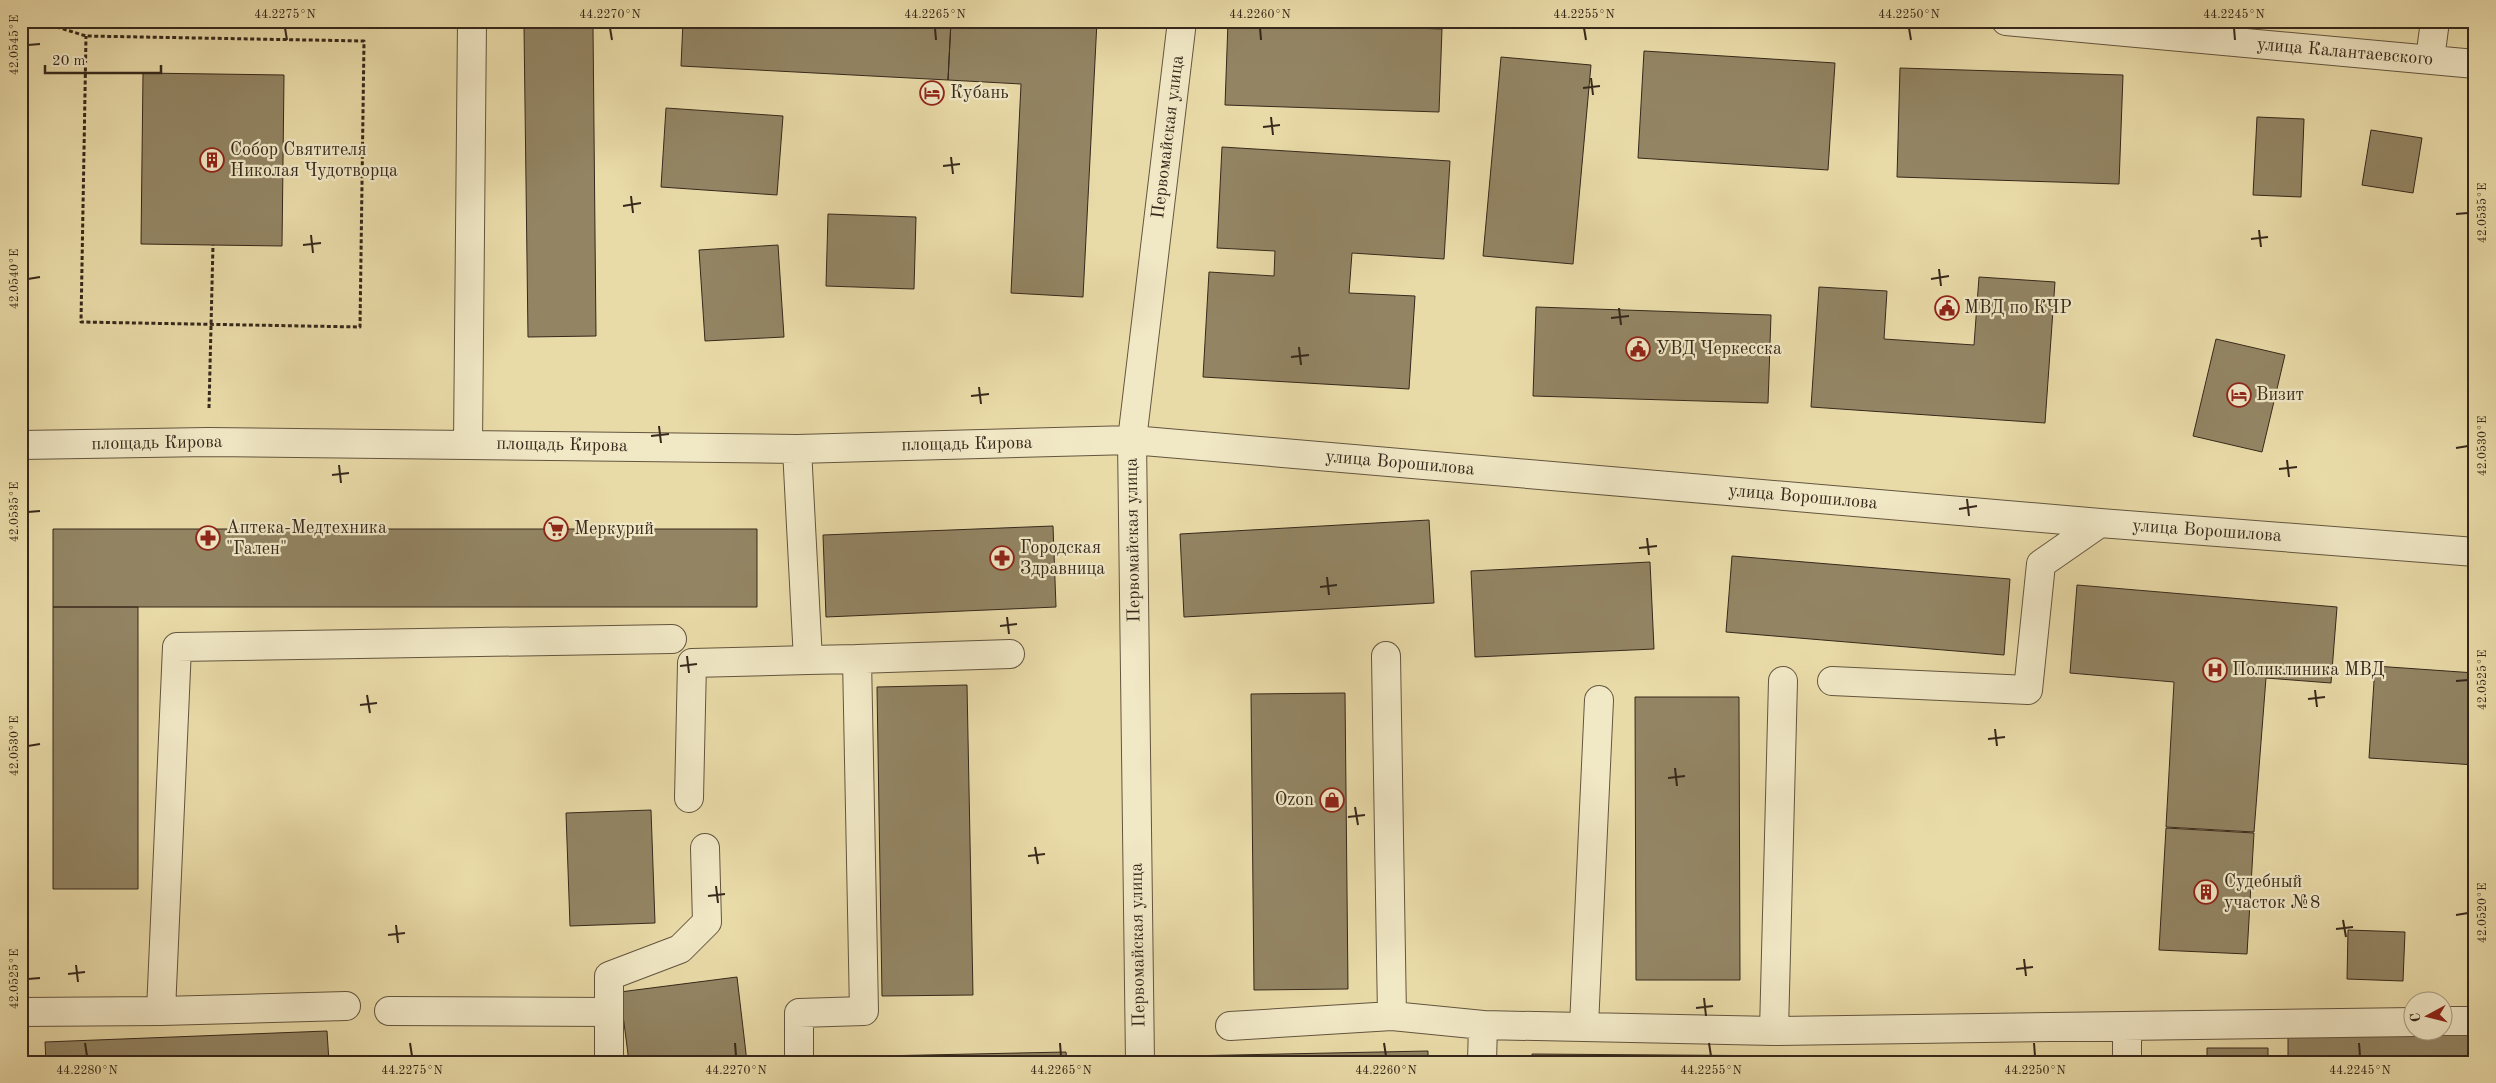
<svg xmlns="http://www.w3.org/2000/svg" width="2496" height="1083" font-family="'Old Standard TT',serif">
  <style>
    .building { fill: #938564; stroke: #36281b }
    .lines { fill: none; stroke-linecap: round; stroke-linejoin: round }
    .minor-casing { stroke: #63553e; stroke-width: 30 }
    .path { stroke: #36281b; stroke-width: 3; stroke-dasharray: 4 2.5; stroke-linecap: butt }
    .minor { stroke: #f1e8c6; stroke-width: 28 }
    .ticks { fill: none; stroke: #36281b; stroke-width: 2 }
    .labels { text-anchor: middle; dominant-baseline: central; stroke-width: 4.5; stroke-linejoin: round; paint-order: stroke }
    .street-label { font-size: 18px; fill: #36281b; stroke: #f1e8c6 }
    .poi-label { font-size: 18px; fill: #36281b; stroke: #f1e8c6; text-anchor: start }
    .neatline { fill: none; stroke: #36281b; stroke-width: 2 }
    .ticks-label { font-size: 12px; text-anchor: middle; fill: #36281b }
  </style>
  <rect width="100%" height="100%" fill="#e9dba8"/>
  <filter id="stains"><feTurbulence type="fractalNoise" baseFrequency=".004" numOctaves="4"/><feColorMatrix values="0 0 0 0 .2 0 0 0 0 .09 0 0 0 0 .02 0 0 0 .5 -.17"/></filter>
  <radialGradient id="worn" r=".72"><stop offset=".6" stop-color="#630" stop-opacity="0"/><stop offset="1" stop-color="#630" stop-opacity=".3"/></radialGradient>
  <path class="building" d="M683,21H951L948,80L681,66Z
    M951,21H1097L1083,297L1011,293L1021,84L948,80Z
    M1228,22L1442,29L1439,112L1225,105Z
    M524,27H593L596,336L528,337Z
    M1644,51L1835,63L1828,170L1638,158Z
    M1501,57L1591,65L1573,264L1483,256Z
    M1900,68L2123,75L2119,184L1897,177Z
    M143,73L284,75L282,246L141,244Z
    M666,108L783,116L777,195L661,187Z
    M2257,117L2304,119L2301,197L2253,195Z
    M2371,130L2422,138L2413,193L2362,185Z
    M1222,147L1450,161L1444,259L1352,253L1349,293L1415,296L1409,389L1203,377L1209,272L1274,276L1275,251L1217,248Z
    M828,214L916,217L914,289L826,286Z
    M778,245L784,337L705,341L699,250Z
    M1979,277L2055,282L2045,423L1811,407L1819,287L1887,291L1884,339L1974,345Z
    M1536,307L1771,315L1768,403L1533,396Z
    M2216,339L2285,355L2262,452L2193,436Z
    M1429,520L1434,603L1184,617L1180,534Z
    M1053,526L1056,607L826,617L823,535Z
    M53,529H757V607H53Z
    M1732,556L2010,579L2004,655L1726,632Z
    M1650,562L1654,649L1475,657L1471,571Z
    M2077,585L2337,607L2331,683L2266,678L2254,832L2166,827L2174,682L2070,673Z
    M53,607H138V889H53Z
    M2375,666L2475,673V765L2369,758Z
    M967,685L973,995L882,996L877,687Z
    M1345,693L1348,989L1254,990L1251,694Z
    M1635,697H1739L1740,980H1636Z
    M651,810L655,923L570,926L566,813Z
    M2166,828L2254,833L2247,954L2159,950Z
    M2348,930L2405,932L2403,981L2347,979Z
    M737,977L747,1062H629L620,992Z
    M2475,1029V1062H2288V1034Z
    M327,1031L329,1062H46L45,1042Z
    M2207,1048H2268V1062H2207Z
    M1428,1051V1062H1184V1056Z
    M1066,1052L1067,1062H831V1057Z
    M1532,1054L2071,1058V1062H1532Z
    M574,1057V1062H437Z"/>
  <g class="lines">
    <g class="minor-casing">
      <path id="minor" d="M2006,21L2475,64
        M2430,59L2435,21
        M468,444L472,21
        M21,445L208,442L797,449L1132,440L2100,523L2475,552
        M797,449L808,660L857,659L864,1011L799,1013V1062
        M1386,656L1392,1016
        M857,659L1010,654
        M1832,681L2028,690L2041,564L2100,523
        M689,798L692,663L808,660
        M161,1011L346,1006
        M389,1011L609,1012
        M21,1012L161,1011L177,647L672,639
        M2444,1021H2475
        M1230,1026L1392,1016L1483,1025
        M1584,1026L1599,700
        M2127,1027V1062
        M1774,1031L2414,1022
        M609,1062V976L680,949L707,922L705,848
        M1140,1062L1132,440L1182,21
        M1482,1062L1483,1025L1774,1031L1783,681"/>
    </g>
    <path class="path" d="M38,21L86,36L364,41L360,327L81,322L86,36
      M209,408L213,245"/>
    <use href="#minor" class="minor"/>
  </g>
  <path class="ticks" d="M285,28L287,40M610,28L612,40M935,28L936,40M1260,28L1261,40M1584,28L1586,40M1909,28L1911,40M2234,28L2235,40M28,45L40,44M1591,78L1593,95M1583,88L1600,86M1271,117L1273,135M1263,127L1280,125M951,157L953,174M943,166L960,164M631,196L633,213M623,206L641,203M2456,214L2468,213M2259,230L2261,247M311,235L313,253M2251,239L2268,237M303,245L321,243M1939,269L1941,286M28,279L40,277M1931,279L1949,276M1619,308L1621,325M1611,318L1629,316M1299,347L1301,365M1291,357L1309,355M979,387L981,404M971,396L989,394M659,426L661,443M651,436L669,434M2456,448L2468,446M2287,460L2289,477M339,465L341,483M2279,469L2297,467M332,475L349,473M1967,499L1969,516M1959,509L1977,506M28,512L40,511M1647,538L1649,555M1639,548L1657,546M1327,577L1329,595M1320,587L1337,585M1007,617L1009,634M1000,626L1017,624M687,656L689,673M680,666L697,664M2456,681L2468,680M2315,690L2317,707M367,695L370,713M2308,699L2325,697M360,705L377,703M1995,729L1997,746M1988,739L2005,737M28,746L40,744M1675,768L1677,786M1668,778L1685,776M1355,807L1358,825M1348,817L1365,815M1035,847L1038,864M1028,856L1045,854M716,886L718,903M708,896L725,894M2456,915L2468,913M2343,920L2346,937M396,925L398,943M2336,929L2353,927M388,935L405,933M2024,959L2026,976M76,965L78,982M2016,969L2033,967M68,974L85,972M28,979L40,978M1704,998L1706,1016M1696,1008L1713,1006M85,1043L87,1056M410,1043L412,1056M735,1043L736,1056M1060,1043L1061,1056M1384,1043L1386,1056M1709,1043L1711,1056M2034,1043L2035,1056M2359,1043L2360,1056"/>
  <defs>
    <g id="hotel-ring" transform="scale(1.25)"><circle r="9.5" fill="#f1e8c6" stroke="#8f2418" stroke-width="1.5"/><path d="M-6-4.5h1.5V1H6V5H4.5V3h-9V5H-6ZM-4 0a1.8 1.8 0 1 1 3.6 0ZM.5 0V-2.5h3Q6-2.5 6 0Z" fill="#8f2418"/></g>
    <g id="building-ring" transform="scale(1.25)"><circle r="9.5" fill="#f1e8c6" stroke="#8f2418" stroke-width="1.5"/><path d="M-4-6H4V6H1V3H-1V6H-4ZM-2.5-4.3h1.7v1.8h-1.7ZM.8-4.3h1.7v1.8H.8ZM-2.5-1h1.7V.8h-1.7ZM.8-1h1.7V.8H.8Z" fill="#8f2418"/></g>
    <g id="civic-ring" transform="scale(1.25)"><circle r="9.5" fill="#f1e8c6" stroke="#8f2418" stroke-width="1.5"/><path d="M-.6-6.5H3V-4.5H.6V-3L4-1V1h2V6H-6V1h2V-1L-.6-3ZM-1.2 2.5V6h2.4V2.5Z" fill="#8f2418"/></g>
    <g id="supermarket-ring" transform="scale(1.25)"><circle r="9.5" fill="#f1e8c6" stroke="#8f2418" stroke-width="1.5"/><path d="M-6-5.5h2.5l.6 2H6L4.5 2H-2.5L-4.4-4H-6ZM-1.5 3.2a1.3 1.3 0 1 0 .1 0ZM3 3.2a1.3 1.3 0 1 0 .1 0Z" fill="#8f2418"/></g>
    <g id="pharmacy-ring" transform="scale(1.25)"><circle r="9.5" fill="#f1e8c6" stroke="#8f2418" stroke-width="1.5"/><path d="M-2-6h4v4h4v4h-4v4h-4v-4h-4v-4h4Z" fill="#8f2418"/></g>
    <g id="hospital-ring" transform="scale(1.25)"><circle r="9.5" fill="#f1e8c6" stroke="#8f2418" stroke-width="1.5"/><path d="M-5-5h3v3.5h4V-5h3V5h-3V1.5h-4V5h-3Z" fill="#8f2418"/></g>
    <g id="shop-ring" transform="scale(1.25)"><circle r="9.5" fill="#f1e8c6" stroke="#8f2418" stroke-width="1.5"/><path d="M-5-2.5h2.3a2.7 3.5 0 0 1 5.4 0H5L5.5 6h-11ZM-1.5-2.5h3a1.5 2.3 0 0 0-3 0Z" fill="#8f2418"/></g>
  </defs>
  <g fill-rule="evenodd">
    <use href="#hotel-ring" x="932" y="93"/>
    <use href="#building-ring" x="212" y="160"/>
    <use href="#civic-ring" x="1947" y="308"/>
    <use href="#civic-ring" x="1638" y="349"/>
    <use href="#hotel-ring" x="2239" y="395"/>
    <use href="#supermarket-ring" x="556" y="529"/>
    <use href="#pharmacy-ring" x="208" y="538"/>
    <use href="#pharmacy-ring" x="1002" y="558"/>
    <use href="#hospital-ring" x="2215" y="670"/>
    <use href="#shop-ring" x="1332" y="800"/>
    <use href="#building-ring" x="2206" y="892"/>
  </g>
  <g class="labels">
    <g class="street-label">
      <text transform="translate(2345 52) rotate(5)">улица Калантаевского</text>
      <text transform="translate(1168 137) rotate(-83)">Первомайская улица</text>
      <text transform="translate(157 443) rotate(-1)">площадь Кирова</text>
      <text transform="translate(967 444) rotate(-1)">площадь Кирова</text>
      <text transform="translate(562 445) rotate(1)">площадь Кирова</text>
      <text transform="translate(1400 463) rotate(5)">улица Ворошилова</text>
      <text transform="translate(1803 497) rotate(5)">улица Ворошилова</text>
      <text transform="translate(2207 531) rotate(4)">улица Ворошилова</text>
      <text transform="translate(1133 540) rotate(-91)">Первомайская улица</text>
      <text transform="translate(1138 945) rotate(-91)">Первомайская улица</text>
    </g>
    <g class="poi-label">
      <text x="950" y="93">Кубань</text>
      <text x="230" y="150">Собор Святителя<tspan x="230" dy="21">Николая Чудотворца</tspan></text>
      <text x="1964" y="308">МВД по КЧР</text>
      <text x="1656" y="349">УВД Черкесска</text>
      <text x="2256" y="395">Визит</text>
      <text x="226" y="528">Аптека-Медтехника<tspan x="226" dy="21">"Гален"</tspan></text>
      <text x="574" y="529">Меркурий</text>
      <text x="1020" y="548">Городская<tspan x="1020" dy="21">Здравница</tspan></text>
      <text x="2232" y="670">Поликлиника МВД</text>
      <text x="1314" y="800" text-anchor="end">Ozon</text>
      <text x="2224" y="882">Судебный<tspan x="2224" dy="21">участок №8</tspan></text>
    </g>
  </g>
  <rect width="2496" height="1083" fill="none" stroke="#e9dba8" stroke-width="55"/>
  <g transform="translate(2428 1016) rotate(263)"><circle r="24" fill="#f1e8c6" stroke="#a69b82"/>
  <path d="M0-4L9 19L0 12L-9 19Z" fill="#8f2418"/>
  <text y="-8" font-size="14" font-weight="bold" text-anchor="middle" fill="#36281b">С</text>
  </g>
  <path d="M45 65v8h116v-8" fill="none" stroke="#36281b" stroke-width="2.5"/>
  <text x="52" y="65" font-size="15" fill="#36281b" stroke="#f1e8c6" stroke-width="4" paint-order="stroke">20 m</text>
  <rect x="28" y="28" width="2440" height="1028" class="neatline"/>
  <g class="ticks-label">
    <text x="285" y="18">44.2275°N</text>
    <text x="610" y="18">44.2270°N</text>
    <text x="935" y="18">44.2265°N</text>
    <text x="1260" y="18">44.2260°N</text>
    <text x="1584" y="18">44.2255°N</text>
    <text x="1909" y="18">44.2250°N</text>
    <text x="2234" y="18">44.2245°N</text>
    <text transform="translate(14 45) rotate(-90)" y="4">42.0545°E</text>
    <text transform="translate(2482 213) rotate(-90)" y="4">42.0535°E</text>
    <text transform="translate(14 279) rotate(-90)" y="4">42.0540°E</text>
    <text transform="translate(2482 446) rotate(-90)" y="4">42.0530°E</text>
    <text transform="translate(14 512) rotate(-90)" y="4">42.0535°E</text>
    <text transform="translate(2482 680) rotate(-90)" y="4">42.0525°E</text>
    <text transform="translate(14 746) rotate(-90)" y="4">42.0530°E</text>
    <text transform="translate(2482 913) rotate(-90)" y="4">42.0520°E</text>
    <text transform="translate(14 979) rotate(-90)" y="4">42.0525°E</text>
    <text x="87" y="1074">44.2280°N</text>
    <text x="412" y="1074">44.2275°N</text>
    <text x="736" y="1074">44.2270°N</text>
    <text x="1061" y="1074">44.2265°N</text>
    <text x="1386" y="1074">44.2260°N</text>
    <text x="1711" y="1074">44.2255°N</text>
    <text x="2035" y="1074">44.2250°N</text>
    <text x="2360" y="1074">44.2245°N</text>
  </g>
  <rect width="100%" height="100%" filter="url(#stains)"/>
  <rect width="100%" height="100%" fill="url(#worn)"/>
</svg>
